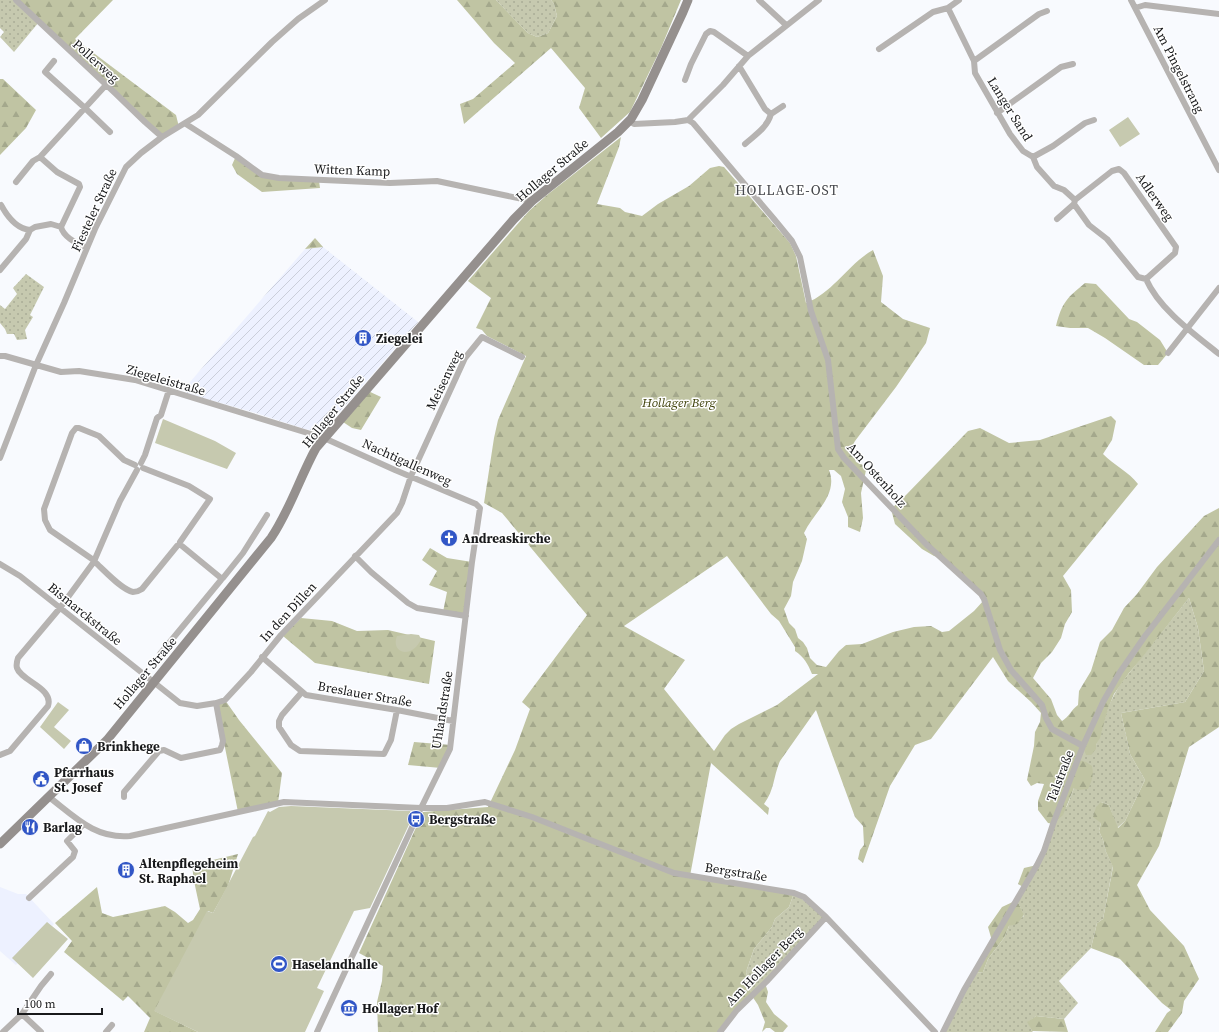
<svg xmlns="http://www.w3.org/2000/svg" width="1219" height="1032" font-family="'Source Serif 4',serif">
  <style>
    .built { fill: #edf1ff }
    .industrial { fill: url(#industrial-furrows) }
    .grass { fill: url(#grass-dots) }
    .forest { fill: url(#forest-firs); fill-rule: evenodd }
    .park { fill: #c6c9af }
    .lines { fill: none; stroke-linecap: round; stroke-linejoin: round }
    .street { stroke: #b6b3b1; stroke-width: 6 }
    .secondary { stroke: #95908e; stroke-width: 9 }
    .labels { text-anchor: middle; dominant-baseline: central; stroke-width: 3; stroke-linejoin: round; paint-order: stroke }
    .street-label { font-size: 13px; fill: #18191b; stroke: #fff }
    .poi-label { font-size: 13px; font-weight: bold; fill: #18191b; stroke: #fff; text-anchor: start }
    .park-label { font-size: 13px; font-style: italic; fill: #40430c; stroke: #fff }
    .neighbourhood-label { font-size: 14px; letter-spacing: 1px; fill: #46484d; stroke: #fff }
  </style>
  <defs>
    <pattern id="industrial-furrows" width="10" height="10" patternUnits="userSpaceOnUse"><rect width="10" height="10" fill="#edf1ff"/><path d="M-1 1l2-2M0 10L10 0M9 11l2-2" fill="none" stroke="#caceda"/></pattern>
    <pattern id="grass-dots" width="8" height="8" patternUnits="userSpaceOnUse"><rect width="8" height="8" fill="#c6c9af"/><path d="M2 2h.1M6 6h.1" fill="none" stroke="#a9ac96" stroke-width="1.8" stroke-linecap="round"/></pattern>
    <pattern id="forest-firs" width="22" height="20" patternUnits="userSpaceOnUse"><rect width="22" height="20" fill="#c0c4a3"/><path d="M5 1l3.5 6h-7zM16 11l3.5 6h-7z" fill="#a4a88c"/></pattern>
  </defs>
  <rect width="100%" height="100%" fill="#f8fafe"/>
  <path class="built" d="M0,887L18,894H26L54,924L16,965L0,951Z"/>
  <path class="industrial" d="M323,247L418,322L322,432L305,429L256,413L186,393L184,389L305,249Z"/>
  <path class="grass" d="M0,0H16L39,22L14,52L0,37L4,32L0,28Z
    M496,0H551L554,4L557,16L548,33L537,37L528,33Z
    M26,274L44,287L30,315L33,317L25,330L27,339L17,340L14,334H7L5,329L0,323V305L5,309L17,294L13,288Z
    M1189,598L1198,628L1204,671L1185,702L1121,713L1130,754L1145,780L1125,821L1117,828L1109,805L1101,802V823L1099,831L1103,840L1106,852L1113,866L1103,919L1097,923L1091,948L1059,981L1078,1003L1064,1019L1036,1016L1028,1022L1032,1031L1033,1032H943L974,973L983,972L988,959L1004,938L1009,926L1024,916L1017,900L1025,888L1053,824L1067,806L1074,788L1078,760L1083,746L1096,745C1102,733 1104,720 1108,708C1112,699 1116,690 1122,682Z
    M794,893L826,917L752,996L746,972L754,949L772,927L775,919L789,907Z"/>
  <path class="forest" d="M16,0H113L75,39L176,115L179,127L162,137Z
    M457,0H496L528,33L537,37L548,33L557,16L554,4L551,0H681L661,48L630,112L601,138L579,108L585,88L551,48L464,124L460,104L473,99L515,63L494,43Z
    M0,79H3L36,110L26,128L0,155Z
    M621,137L619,147L597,204L620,208L625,212L642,216L658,204L689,186L710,168L719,166L724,167L790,243L796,256L806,303C833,293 848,264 873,250L883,276L881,302L903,319L930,328L926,343L896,387L855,441L849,452L854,456L856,462L863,465L866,470L865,475L861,493L863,518L860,532L848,527V517L842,502L845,489L841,476L834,470H829C839,495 813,513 804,533L807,539L802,561L793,582L791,596L784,609L789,623L795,629L798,638L803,642L807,648L810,658L817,665L826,667L839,651L846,645L862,644L893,632L914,627L931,626L942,632L949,631L974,611L984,600L942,558L934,556L922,549L895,524L891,509L906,495L968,431L980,428L1009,443L1040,440L1111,416L1116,421L1112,440L1103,454C1114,465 1129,472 1138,484L1063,576L1071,590L1072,612L1065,624L1061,638L1052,652L1041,663L1033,678L1051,699L1057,715L1062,721C1069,717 1071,710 1078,705L1079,691L1091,671L1100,642L1112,630L1124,608L1137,594L1157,567L1204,516L1219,508V727L1189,747L1159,846L1137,885L1150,910L1184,946L1199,979L1184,1001L1182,1013L1168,1032H1155L1167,1013L1171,1010L1162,1003L1120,959L1091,948L1097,923L1103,919L1113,867L1106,852L1103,840L1099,831L1101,823L1093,817L1096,807L1101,802L1109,805L1118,828L1125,821L1145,780L1130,754L1121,713L1185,702L1204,671L1198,628L1189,598L1141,659L1129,673L1114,694L1108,709L1100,738L1096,745V749L1091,755H1086L1083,747L1078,760L1086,762L1092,766C1094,775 1092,781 1088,789L1078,790L1074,788L1063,815L1053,824L1048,823L1038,810V801L1044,784L1037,783L1031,786L1027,780L1034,746L1035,732L1040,722L1041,713L1031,702L1008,681L993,657L931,739L915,745L890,786L863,863L858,859L860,850L864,845L863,826L855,817L816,710L780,761C773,777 775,789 764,804L769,808L768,815L711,763L690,876L794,893L789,907L775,919L772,927L754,949L746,972L752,996L765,983L768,992L766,1002L774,1014L785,1023L788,1026L783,1032H775L770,1028H766L762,1032L765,1022L758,1005L752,996L720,1032H378L377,1002L382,981L383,966L359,953L423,812L488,807L515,750L530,709L522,702L587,615L502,513L484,503L494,438L498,420L526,356L487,336L482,330L476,328L491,298L468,281L529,211L547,195ZM727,556L771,614L779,621L795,647V651C804,657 808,664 812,674H818L777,705L739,724L731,729L725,735L714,751L664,689L685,660L624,626Z
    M236,156L262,175L319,181L320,188L262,192L237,174L232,165Z
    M315,238L323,247L305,249Z
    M1085,283L1096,284L1129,319L1137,322L1160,340L1168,353L1158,365H1144L1105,338L1088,328H1070L1056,326C1062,302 1067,298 1085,283Z
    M366,390L381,397L361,430L352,428L340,420Z
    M430,548L447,558L472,562L466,616L443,612L447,592L429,585L437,571L422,560Z
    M301,618L332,621L357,631L388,630L435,641L429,684L315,663L283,636Z
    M225,700L239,720L282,773L278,803L238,812L216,703Z
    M414,742L451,745L441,768L408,765Z
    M238,854L228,886L213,913L208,911L155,1011L198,1032H144L150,1018L128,996L123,1001L64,952L72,941L55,923L97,887L102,913L113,917L165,906L175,912L188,923L193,920L200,909L194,881L192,865Z
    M1037,865L1025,888L1018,884L1024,868Z
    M1017,900L1024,915L1017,924L1009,926L1004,938L988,959L983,972L974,973L992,941L988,927L1002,907Z
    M1036,1016L1064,1019L1068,1032L1032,1031L1027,1022Z"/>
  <path class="park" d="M1128,117L1140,134L1120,147L1109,130Z
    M163,419L215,441L236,453L227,469L155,443Z
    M411,634L419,635L421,639C413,659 390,654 397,636Z
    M58,702L69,710L54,727L71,741L64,749L40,727Z
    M291,806L410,811L413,816L370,908L354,911L317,988L324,991L305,1032H198L154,1011L207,911L213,913L253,837L255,836L268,811L270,812L279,807Z
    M47,922L68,939L33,978L12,958Z"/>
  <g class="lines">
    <path class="street" d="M16,0L115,93L145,122L162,137
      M759,0L786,25
      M1131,0L1219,170
      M948,8L974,61L975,73L1010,134L1023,151L1033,157L1037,167L1054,186L1064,190L1075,200L1074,204L1089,225L1107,239L1138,277L1146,279C1159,309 1194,334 1219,354
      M1135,8L1145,5L1219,14
      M879,49L933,12L948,8L959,0
      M54,61L45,72L85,108L110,132
      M974,61L1039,14L1047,11
      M739,66L765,109L771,114L783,106
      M685,80L691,64L706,34L710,31L714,32L748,56
      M997,113L1061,67L1073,64
      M688,120L693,123L774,219L792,241L800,257L811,311L828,360L838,449L844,458L926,544L981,594L984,599L1000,650L1011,670L1042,705L1046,718L1052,729L1083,746
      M629,121L634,124L675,122L688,120L723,85L748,56L819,0
      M186,124L236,156L262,175L279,178L390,183L437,181L532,201
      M745,144C755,135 767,128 771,114
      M40,157L57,172L79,184L80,187L61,227C64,238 77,243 87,248
      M1033,157L1053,146L1085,123L1094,120
      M16,182L33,161L40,157L106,85
      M1075,200L1112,171L1119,169L1124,173L1176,247L1175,253L1146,279
      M1,205C7,216 16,229 30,230
      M1057,219L1074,204
      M0,270L26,239L30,230L35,227L51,224L61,227
      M1168,353L1219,288
      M0,356H5L61,372L79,371L135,380L324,438L395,470L476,504L480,508L472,562L450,749L421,808L317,1032
      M0,458L36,365L64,303L95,229L126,167L141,153L162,137L198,115L272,42L298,19L325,0
      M141,463L145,455L157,418L161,415L169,390
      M143,468L189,486L210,499L180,542
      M182,546L221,578
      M355,556L371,572L408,603L417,608L466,616
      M92,559L50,530L45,520L44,509L72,433L76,428H79L99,436L124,460L135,465
      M95,559L120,501L137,470
      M96,563C105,571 122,590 133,592C137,592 139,591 142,589L177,546
      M0,564L20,576L180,703L197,706L216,703L225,700L251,672L281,635L397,513L402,503L411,476L465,358L482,337L522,357
      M223,578L243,553L267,515
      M160,654L221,580
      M262,657L306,695L397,710L453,721
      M302,692L282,715L279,721V727L291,745L300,751L384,754L391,740L397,710
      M0,755L10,751L48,706C54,688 21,681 17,668C16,665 17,661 18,658L60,608L93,563
      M49,797C75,817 95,839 130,836L284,802L421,808H447L485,802L532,817L674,873L794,893L804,897L826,917L935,1032
      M124,797V792L159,751L164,750L181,758L220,750L222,745L223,741L216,703
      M29,898L73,857L75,851L67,841L84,824
      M22,1014L41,1032
      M3,1032L22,1014L41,986L51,974
      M106,1032L112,1025
      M720,1032L737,1010L768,980L826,917
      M943,1032L964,990L1037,865L1044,851L1053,824L1083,746L1103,702L1120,672L1145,636L1219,540"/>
    <path class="secondary" d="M0,844L107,740L271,538C290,510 300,477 316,448L514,219L532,201L618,132L631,119L642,100L683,12L688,0"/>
  </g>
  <defs>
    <g id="building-disc" transform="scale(0.9)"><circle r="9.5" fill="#3156c6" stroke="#fff"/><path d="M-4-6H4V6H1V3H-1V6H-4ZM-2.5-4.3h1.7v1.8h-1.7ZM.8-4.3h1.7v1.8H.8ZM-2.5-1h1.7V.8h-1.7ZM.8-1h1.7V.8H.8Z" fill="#fff"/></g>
    <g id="church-disc" transform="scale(0.9)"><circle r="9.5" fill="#3156c6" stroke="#fff"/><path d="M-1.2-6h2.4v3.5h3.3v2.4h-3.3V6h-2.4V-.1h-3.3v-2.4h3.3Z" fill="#fff"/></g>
    <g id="shop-disc" transform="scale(0.9)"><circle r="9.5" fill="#3156c6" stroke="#fff"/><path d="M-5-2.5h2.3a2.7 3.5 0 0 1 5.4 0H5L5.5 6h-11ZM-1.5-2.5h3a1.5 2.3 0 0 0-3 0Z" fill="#fff"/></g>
    <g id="civic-disc" transform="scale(0.9)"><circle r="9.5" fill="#3156c6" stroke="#fff"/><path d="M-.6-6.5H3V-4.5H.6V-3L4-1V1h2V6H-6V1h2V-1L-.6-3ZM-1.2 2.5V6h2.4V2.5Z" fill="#fff"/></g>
    <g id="bus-disc" transform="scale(0.9)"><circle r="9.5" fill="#3156c6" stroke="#fff"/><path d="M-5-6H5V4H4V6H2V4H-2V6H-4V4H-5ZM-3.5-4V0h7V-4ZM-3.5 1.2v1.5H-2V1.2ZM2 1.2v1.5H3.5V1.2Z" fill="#fff"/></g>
    <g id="restaurant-disc" transform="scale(0.9)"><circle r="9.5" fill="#3156c6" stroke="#fff"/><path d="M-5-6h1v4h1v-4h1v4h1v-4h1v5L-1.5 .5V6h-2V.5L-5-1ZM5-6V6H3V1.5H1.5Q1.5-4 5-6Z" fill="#fff"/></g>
    <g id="stadium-disc" transform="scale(0.9)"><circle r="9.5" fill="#3156c6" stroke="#fff"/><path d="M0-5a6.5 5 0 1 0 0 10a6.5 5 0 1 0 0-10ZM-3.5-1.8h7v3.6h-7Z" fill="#fff"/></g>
    <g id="museum-disc" transform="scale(0.9)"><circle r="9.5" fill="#3156c6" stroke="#fff"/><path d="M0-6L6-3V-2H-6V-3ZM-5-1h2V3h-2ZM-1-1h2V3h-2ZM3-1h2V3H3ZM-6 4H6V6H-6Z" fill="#fff"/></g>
  </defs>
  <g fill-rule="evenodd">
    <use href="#building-disc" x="363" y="338"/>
    <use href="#church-disc" x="449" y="538"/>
    <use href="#shop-disc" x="84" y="746"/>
    <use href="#civic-disc" x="41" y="779"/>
    <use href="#bus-disc" x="416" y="819"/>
    <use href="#restaurant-disc" x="30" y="827"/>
    <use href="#building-disc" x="126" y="870"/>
    <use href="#stadium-disc" x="279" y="964"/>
    <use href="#museum-disc" x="349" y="1008"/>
  </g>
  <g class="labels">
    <g class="street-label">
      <text transform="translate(96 61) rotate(42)">Pollerweg</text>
      <text transform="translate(1179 69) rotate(63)">Am Pingelstrang</text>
      <text transform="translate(1010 109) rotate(58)">Langer Sand</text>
      <text transform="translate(352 170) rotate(2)">Witten Kamp</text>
      <text transform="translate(552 170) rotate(-40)">Hollager Straße</text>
      <text transform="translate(1155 197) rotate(55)">Adlerweg</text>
      <text transform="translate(94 210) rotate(-65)">Fiesteler Straße</text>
      <text transform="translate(166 380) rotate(16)">Ziegeleistraße</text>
      <text transform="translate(444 380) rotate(-64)">Meisenweg</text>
      <text transform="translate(333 411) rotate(-51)">Hollager Straße</text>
      <text transform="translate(407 462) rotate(24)">Nachtigallenweg</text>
      <text transform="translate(877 475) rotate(48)">Am Ostenholz</text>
      <text transform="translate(288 612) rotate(-47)">In den Dillen</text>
      <text transform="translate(85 614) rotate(39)">Bismarckstraße</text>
      <text transform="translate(145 673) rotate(-50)">Hollager Straße</text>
      <text transform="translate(365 694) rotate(10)">Breslauer Straße</text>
      <text transform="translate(442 710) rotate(-81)">Uhlandstraße</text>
      <text transform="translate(1060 776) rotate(-69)">Talstraße</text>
      <text transform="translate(736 872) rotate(9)">Bergstraße</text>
      <text transform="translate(764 966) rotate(-46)">Am Hollager Berg</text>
    </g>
    <g class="poi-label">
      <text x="376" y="338">Ziegelei</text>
      <text x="462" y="538">Andreaskirche</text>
      <text x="97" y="746">Brinkhege</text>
      <text x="54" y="772">Pfarrhaus<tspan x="54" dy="15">St. Josef</tspan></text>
      <text x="429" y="819">Bergstraße</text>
      <text x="43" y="827">Barlag</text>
      <text x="139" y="863">Altenpflegeheim<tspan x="139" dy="15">St. Raphael</tspan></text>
      <text x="292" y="964">Haselandhalle</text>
      <text x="362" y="1008">Hollager Hof</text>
    </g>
    <g class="park-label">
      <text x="679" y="402">Hollager Berg</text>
    </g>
    <g class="neighbourhood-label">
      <text x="787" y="190">HOLLAGE-OST</text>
    </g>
  </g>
  <path d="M18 1008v6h84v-6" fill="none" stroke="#18191b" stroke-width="2"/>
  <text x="24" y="1008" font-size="12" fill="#18191b" stroke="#ffffff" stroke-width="3" paint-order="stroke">100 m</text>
</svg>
